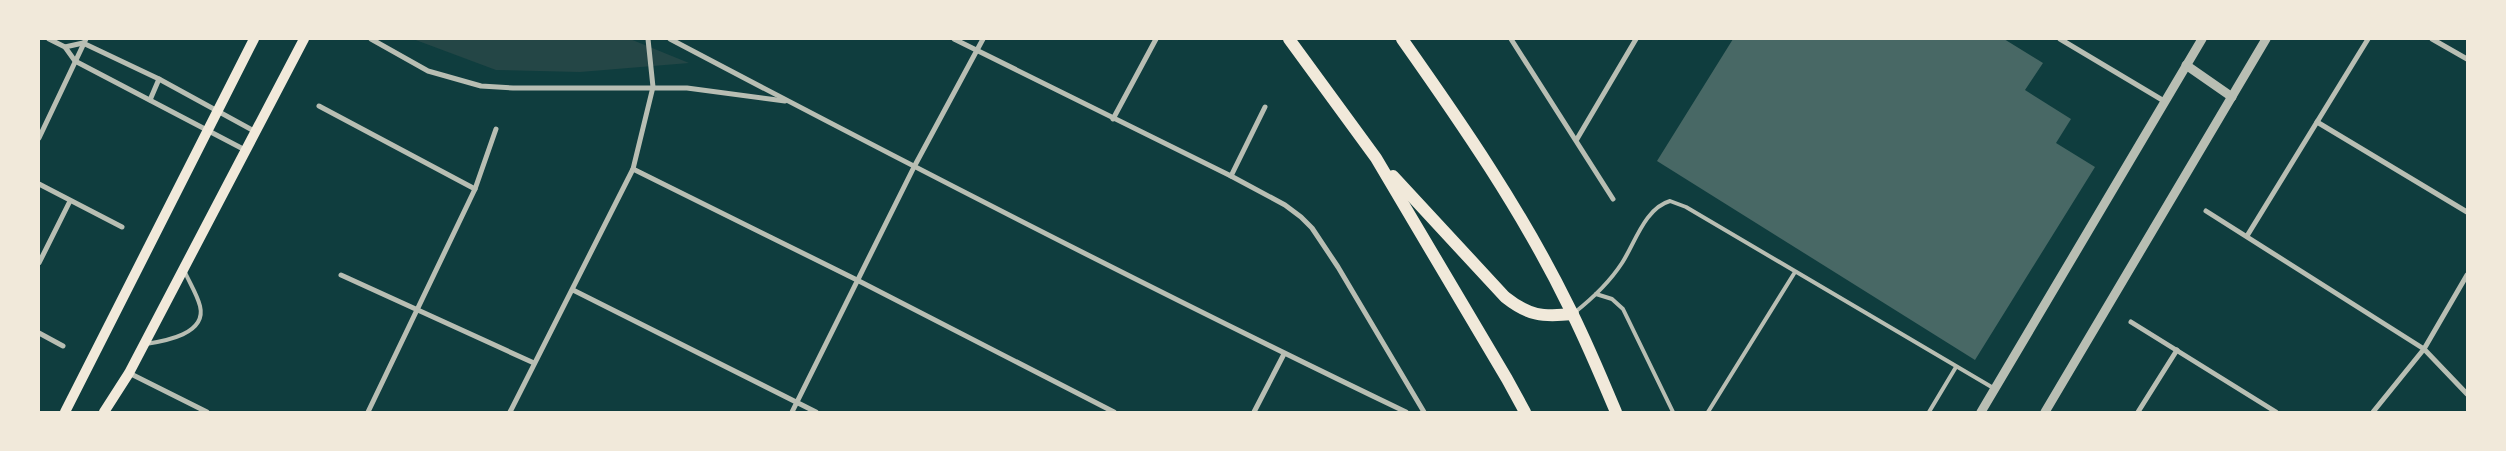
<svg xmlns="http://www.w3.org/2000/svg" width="2506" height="451" font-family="'Space Grotesk',sans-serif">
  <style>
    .green { fill: #244646 }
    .building { fill: #486865 }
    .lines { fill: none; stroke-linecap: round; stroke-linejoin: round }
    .service { stroke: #b8beb3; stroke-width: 4 }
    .minor { stroke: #b8beb3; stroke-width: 5 }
    .tertiary { stroke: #b8beb3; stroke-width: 9 }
    .secondary { stroke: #f1e9da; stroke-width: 10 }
    .primary { stroke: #f1e9da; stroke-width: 12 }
  </style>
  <rect width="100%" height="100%" fill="#0f3d3e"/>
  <polygon class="green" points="413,39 630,39 689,63 580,72 496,70"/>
  <polygon class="building" points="1733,39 2004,39 2043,63 2025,90 2071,119 2056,143 2095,167 1975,360 1657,161"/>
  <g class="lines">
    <g class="service">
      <polyline points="1596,294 1612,299 1623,309 1673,412"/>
      <path d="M1574 313C1593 298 1609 283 1622 263 1635 243 1645 208 1670 201L1686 207 1995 389"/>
      <path d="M146 344C165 341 207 334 200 306 197 294 189 282 184 270"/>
      <polyline points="1708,412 1795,272"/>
      <polyline points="1929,412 1956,367"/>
    </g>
    <g class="minor">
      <polyline points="49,39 65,47 75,61 247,151"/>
      <polyline points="371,39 428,71 481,86 513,88 687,88 785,101"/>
      <path d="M670 39C913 167 1158 293 1406 412"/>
      <polyline points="954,39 1231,176 1285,205 1301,217 1312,228 1338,267 1424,412"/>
      <polyline points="1511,39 1613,199"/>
      <polyline points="2060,39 2164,101"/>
      <polyline points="2432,39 2467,59"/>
      <polyline points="65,47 83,43 159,79 256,132"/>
      <polyline points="150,100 159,79"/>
      <polyline points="319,106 475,189"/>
      <polyline points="1113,119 1156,39"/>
      <polyline points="2317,122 2467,212"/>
      <polyline points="39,138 86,39"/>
      <polyline points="1577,139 1636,39"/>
      <polyline points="633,169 857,280 1114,412"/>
      <polyline points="1231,176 1265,107"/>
      <polyline points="39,184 122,227"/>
      <polyline points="2206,211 2424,349 2467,394"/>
      <polyline points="2247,236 2368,39"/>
      <polyline points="39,263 70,201"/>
      <polyline points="341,275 534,363"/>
      <polyline points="573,290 816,412"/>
      <polyline points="2131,322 2276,412"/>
      <polyline points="39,333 63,346"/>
      <polyline points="129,373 207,412"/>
      <polyline points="368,412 475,189 496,129"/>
      <polyline points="510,412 633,169 653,87 648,39"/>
      <polyline points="792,412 914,167 983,39"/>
      <polyline points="1254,412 1284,354"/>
      <polyline points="2138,412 2177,350"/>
      <polyline points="2373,412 2424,349 2467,275"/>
    </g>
    <g class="tertiary">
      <polyline points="2186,65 2232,97"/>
      <polyline points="1981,412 2202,39"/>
      <polyline points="2045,412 2266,39"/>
    </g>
    <g class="secondary">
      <polyline points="65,412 254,39"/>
      <polyline points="104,412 129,373 304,39"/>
    </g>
    <g class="primary">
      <polyline points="1289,39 1376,158 1507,379 1525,412"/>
      <path d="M1402 39C1462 124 1522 211 1568 305 1586 340 1601 377 1616 412"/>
      <path d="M1393 176 1505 297C1529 316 1542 317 1573 314"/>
    </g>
  </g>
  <rect width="2506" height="451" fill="none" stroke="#f1e9da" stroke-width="80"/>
</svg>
